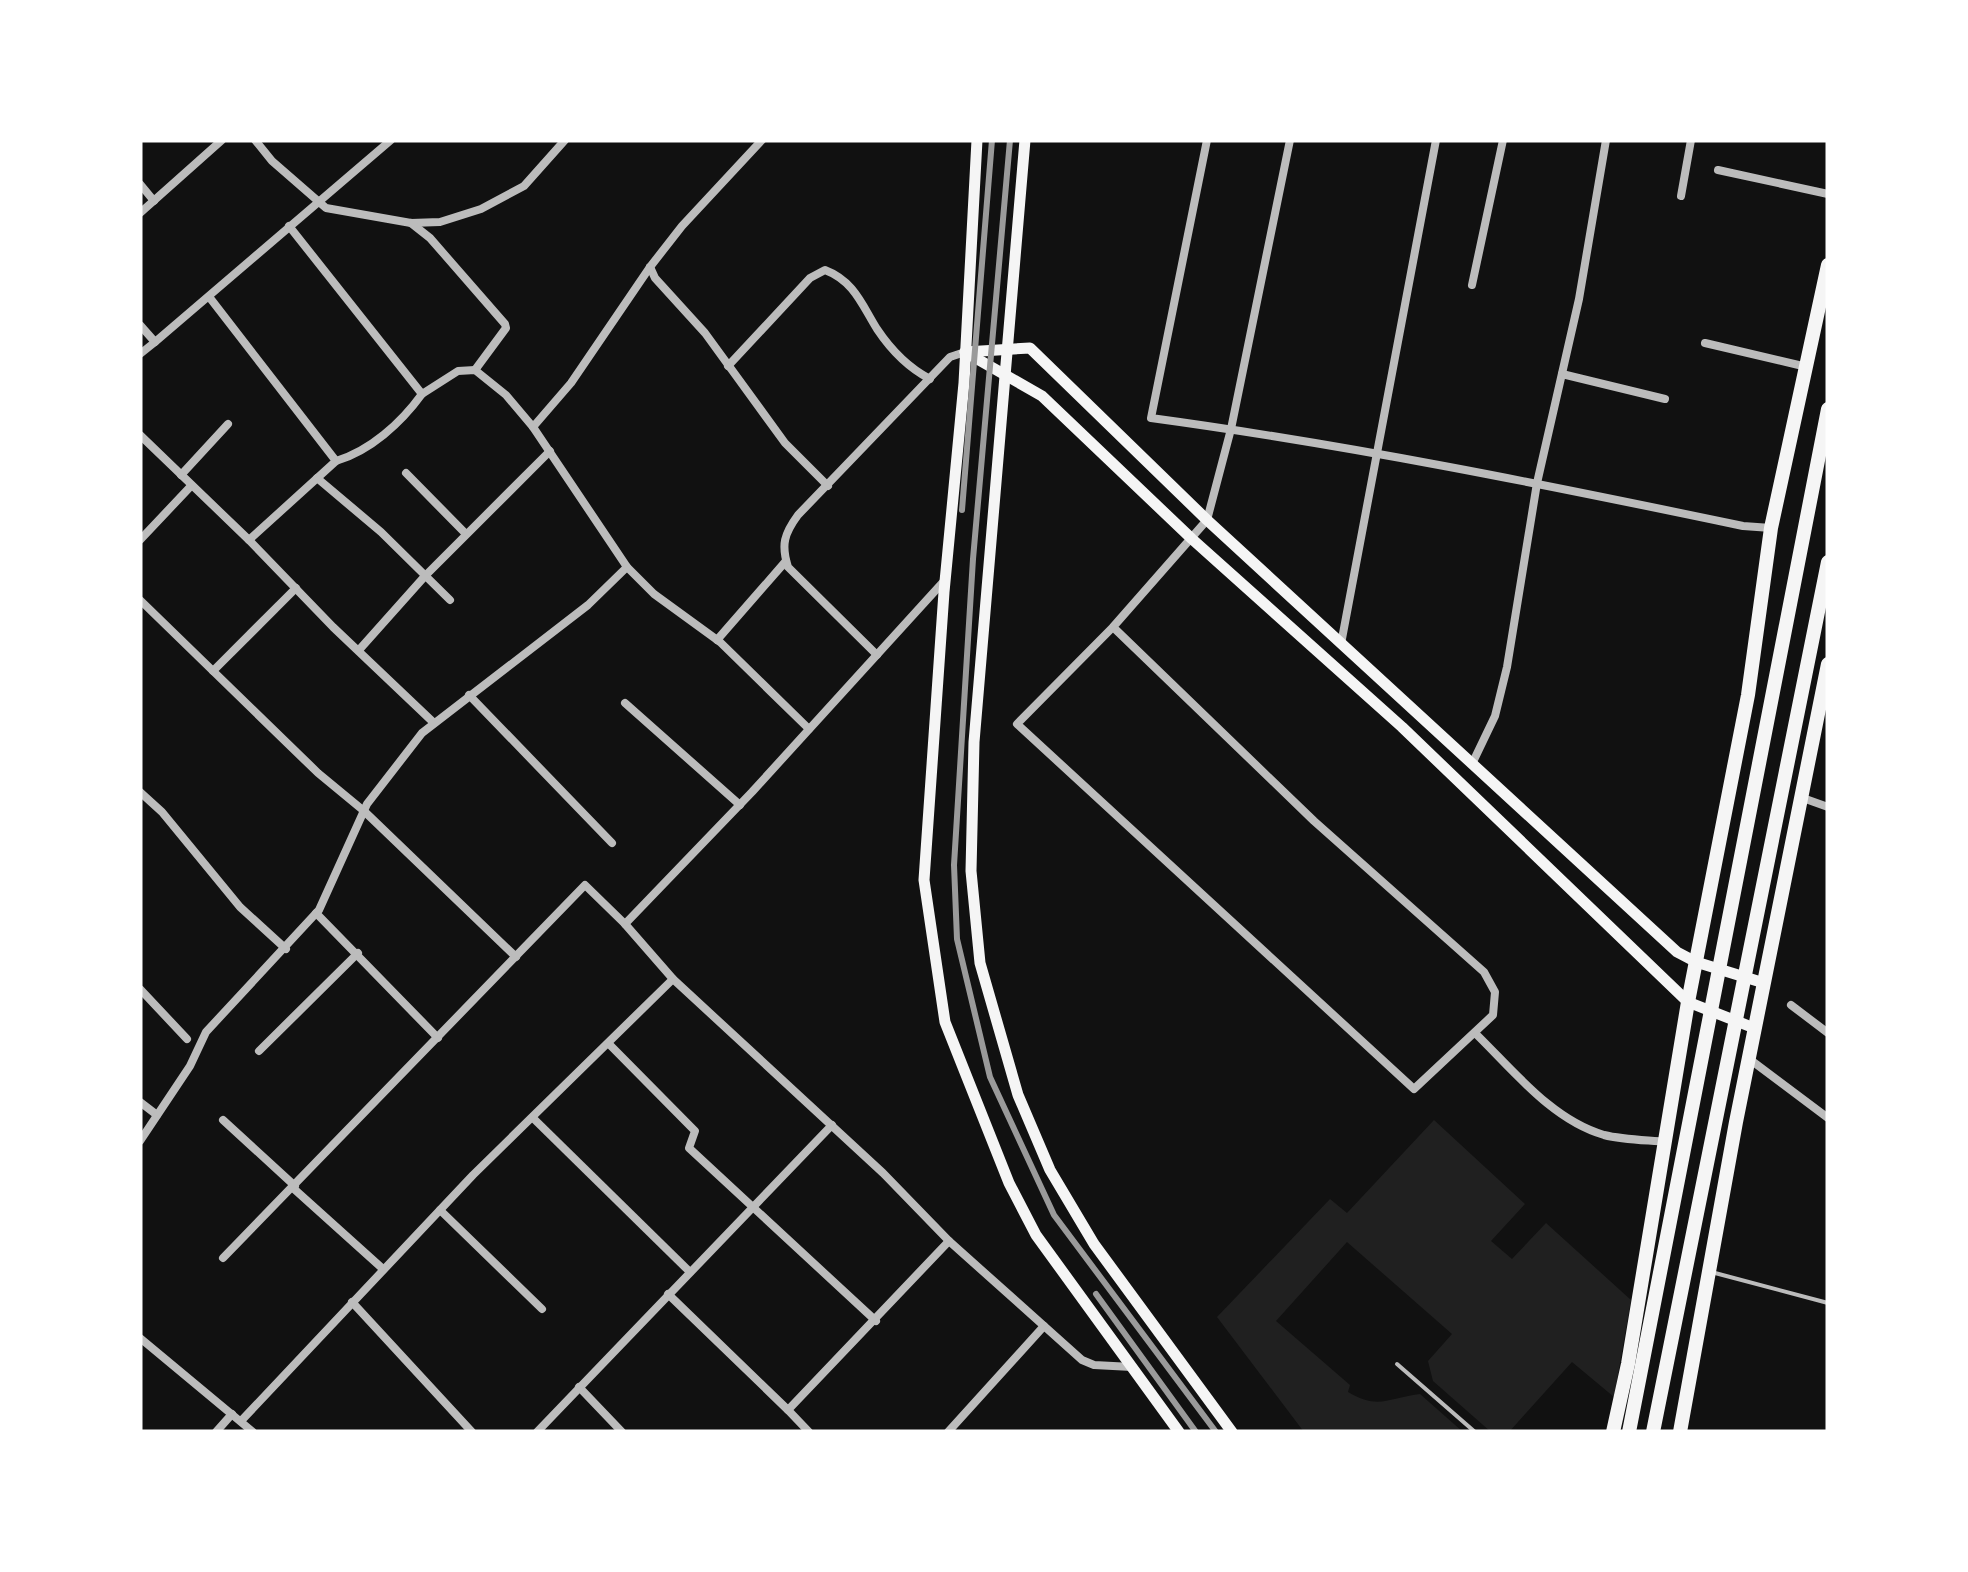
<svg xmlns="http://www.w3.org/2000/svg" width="1968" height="1572" font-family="Bitter,serif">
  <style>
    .green { fill: #202020 }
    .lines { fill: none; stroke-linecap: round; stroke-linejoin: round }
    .service { stroke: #bcbcbc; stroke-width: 4 }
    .minor { stroke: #bcbcbc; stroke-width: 8 }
    .secondary { stroke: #f5f5f5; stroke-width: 11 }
    .trunk { stroke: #f5f5f5; stroke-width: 14 }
    .rail { stroke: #9a9a9a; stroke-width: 6 }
  </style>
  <rect width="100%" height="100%" fill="#111"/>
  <path class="green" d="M1434 1120 1525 1204 1491 1241 1512 1259 1546 1223 1631 1300 1614 1397 1572 1362 1509 1432H1491L1433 1381 1428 1361 1452 1334 1347 1242 1276 1321 1350 1385 1348 1392C1378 1410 1388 1398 1420 1394L1463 1432H1304L1217 1317 1330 1199 1347 1213Z"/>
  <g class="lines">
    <g class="service">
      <polyline points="1715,1273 1828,1303"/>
      <polyline points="1397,1364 1475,1432"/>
    </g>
    <g class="minor">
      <polyline points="255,140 272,161 326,208 411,223 440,222 481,209 524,186 565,140"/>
      <polyline points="762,140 682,226 650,267 571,383 533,427 627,567 654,594 720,642 809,729"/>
      <path d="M1207 140 1151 418C1350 445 1547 485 1743 526L1771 528"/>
      <polyline points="1718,170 1828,194"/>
      <polyline points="140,184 154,201"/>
      <polyline points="1681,196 1691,140"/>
      <polyline points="140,213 222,140"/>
      <polyline points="411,223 430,238 505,324 506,328 475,370"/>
      <polyline points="289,226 422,394 458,371 475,370 506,395 533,427"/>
      <polyline points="650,267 655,278 705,333 785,443 828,486"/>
      <polyline points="1472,285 1503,140"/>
      <polyline points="210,298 336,461 249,540 333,627 434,723"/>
      <polyline points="140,325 155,342 391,140"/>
      <polyline points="1705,343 1807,367"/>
      <polyline points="140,354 155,342"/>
      <path d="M728 366 810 278 825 270C854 281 862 305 877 329 891 350 907 367 930 379"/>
      <polyline points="1562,374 1665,399"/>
      <polyline points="140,435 249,540"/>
      <path d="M336 461C370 451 401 423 422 394"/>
      <polyline points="406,473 466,534"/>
      <polyline points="181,475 228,424"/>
      <polyline points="317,478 381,532 450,600"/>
      <polyline points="140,540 191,486"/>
      <polyline points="140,600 318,773 364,811 516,957"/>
      <polyline points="1113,627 1017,724 1414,1089 1493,1015 1495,992 1484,972 1314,821 1113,627 1207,520 1231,429 1290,140"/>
      <polyline points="717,640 786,561"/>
      <polyline points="1341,644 1436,140"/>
      <polyline points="359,650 425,576 550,451"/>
      <path d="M877 655 788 567C781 545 784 534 798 515L950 357 965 352"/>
      <polyline points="213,671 296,588"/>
      <polyline points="469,695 612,843"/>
      <polyline points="625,703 740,805"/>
      <polyline points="1472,764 1495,716 1507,667 1537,483 1579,299 1606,140"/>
      <polyline points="140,792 162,812 240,907 286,949"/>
      <polyline points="1800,797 1828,807"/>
      <polyline points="316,913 438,1038"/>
      <polyline points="625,924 752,792 945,580"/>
      <polyline points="140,989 187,1039"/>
      <polyline points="1791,1005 1828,1033"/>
      <path d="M1476 1034C1513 1070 1552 1120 1604 1135 1624 1140 1647 1140 1667 1142"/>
      <polyline points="610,1045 695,1131 689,1148 876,1321"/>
      <polyline points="259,1051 358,953"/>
      <polyline points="1748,1058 1828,1118"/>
      <polyline points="140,1102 157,1115"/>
      <polyline points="533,1118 690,1272"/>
      <polyline points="223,1120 295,1186"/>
      <polyline points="140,1141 190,1066 206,1032 319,910 367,804 422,733 588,605 627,567"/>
      <polyline points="293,1188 383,1269"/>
      <polyline points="440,1210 542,1309"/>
      <polyline points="223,1258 585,885 625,924 673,979 883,1173 949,1241 1082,1360 1094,1365 1132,1367"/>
      <polyline points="668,1294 788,1410"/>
      <polyline points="352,1302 472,1432"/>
      <polyline points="140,1338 253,1432"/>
      <polyline points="579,1387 622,1432"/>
      <polyline points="241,1421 473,1175 673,979"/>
      <polyline points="216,1432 232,1414"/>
      <polyline points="537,1432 832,1125"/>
      <polyline points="809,1432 788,1410 949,1241"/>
      <polyline points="948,1432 1044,1326"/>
    </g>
    <g class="secondary">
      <polyline points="977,140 964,383 944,592 924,880 945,1022 1009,1183 1036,1235 1179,1432"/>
      <polyline points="1025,140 974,742 971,871 980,963 1018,1095 1050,1170 1094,1244 1232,1432"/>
      <polyline points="965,352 1042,396 1192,539 1402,727 1688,1002 1754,1028"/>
      <polyline points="965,352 1030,348 1207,520 1677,952 1696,962 1764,983"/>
    </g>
    <g class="trunk">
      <polyline points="1613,1432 1628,1364 1688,1002 1748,695 1771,528 1828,265"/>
      <polyline points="1629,1432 1828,409"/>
      <polyline points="1653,1432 1828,562"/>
      <polyline points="1680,1432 1736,1122 1828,664"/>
    </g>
    <g class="rail">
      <polyline points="1010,140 973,559 954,865 957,939 990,1077 1054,1215 1216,1432"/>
      <polyline points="962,510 992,140"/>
      <polyline points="1096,1294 1196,1432"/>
    </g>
  </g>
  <rect width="1968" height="1572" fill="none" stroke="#ffffff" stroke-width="285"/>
</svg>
